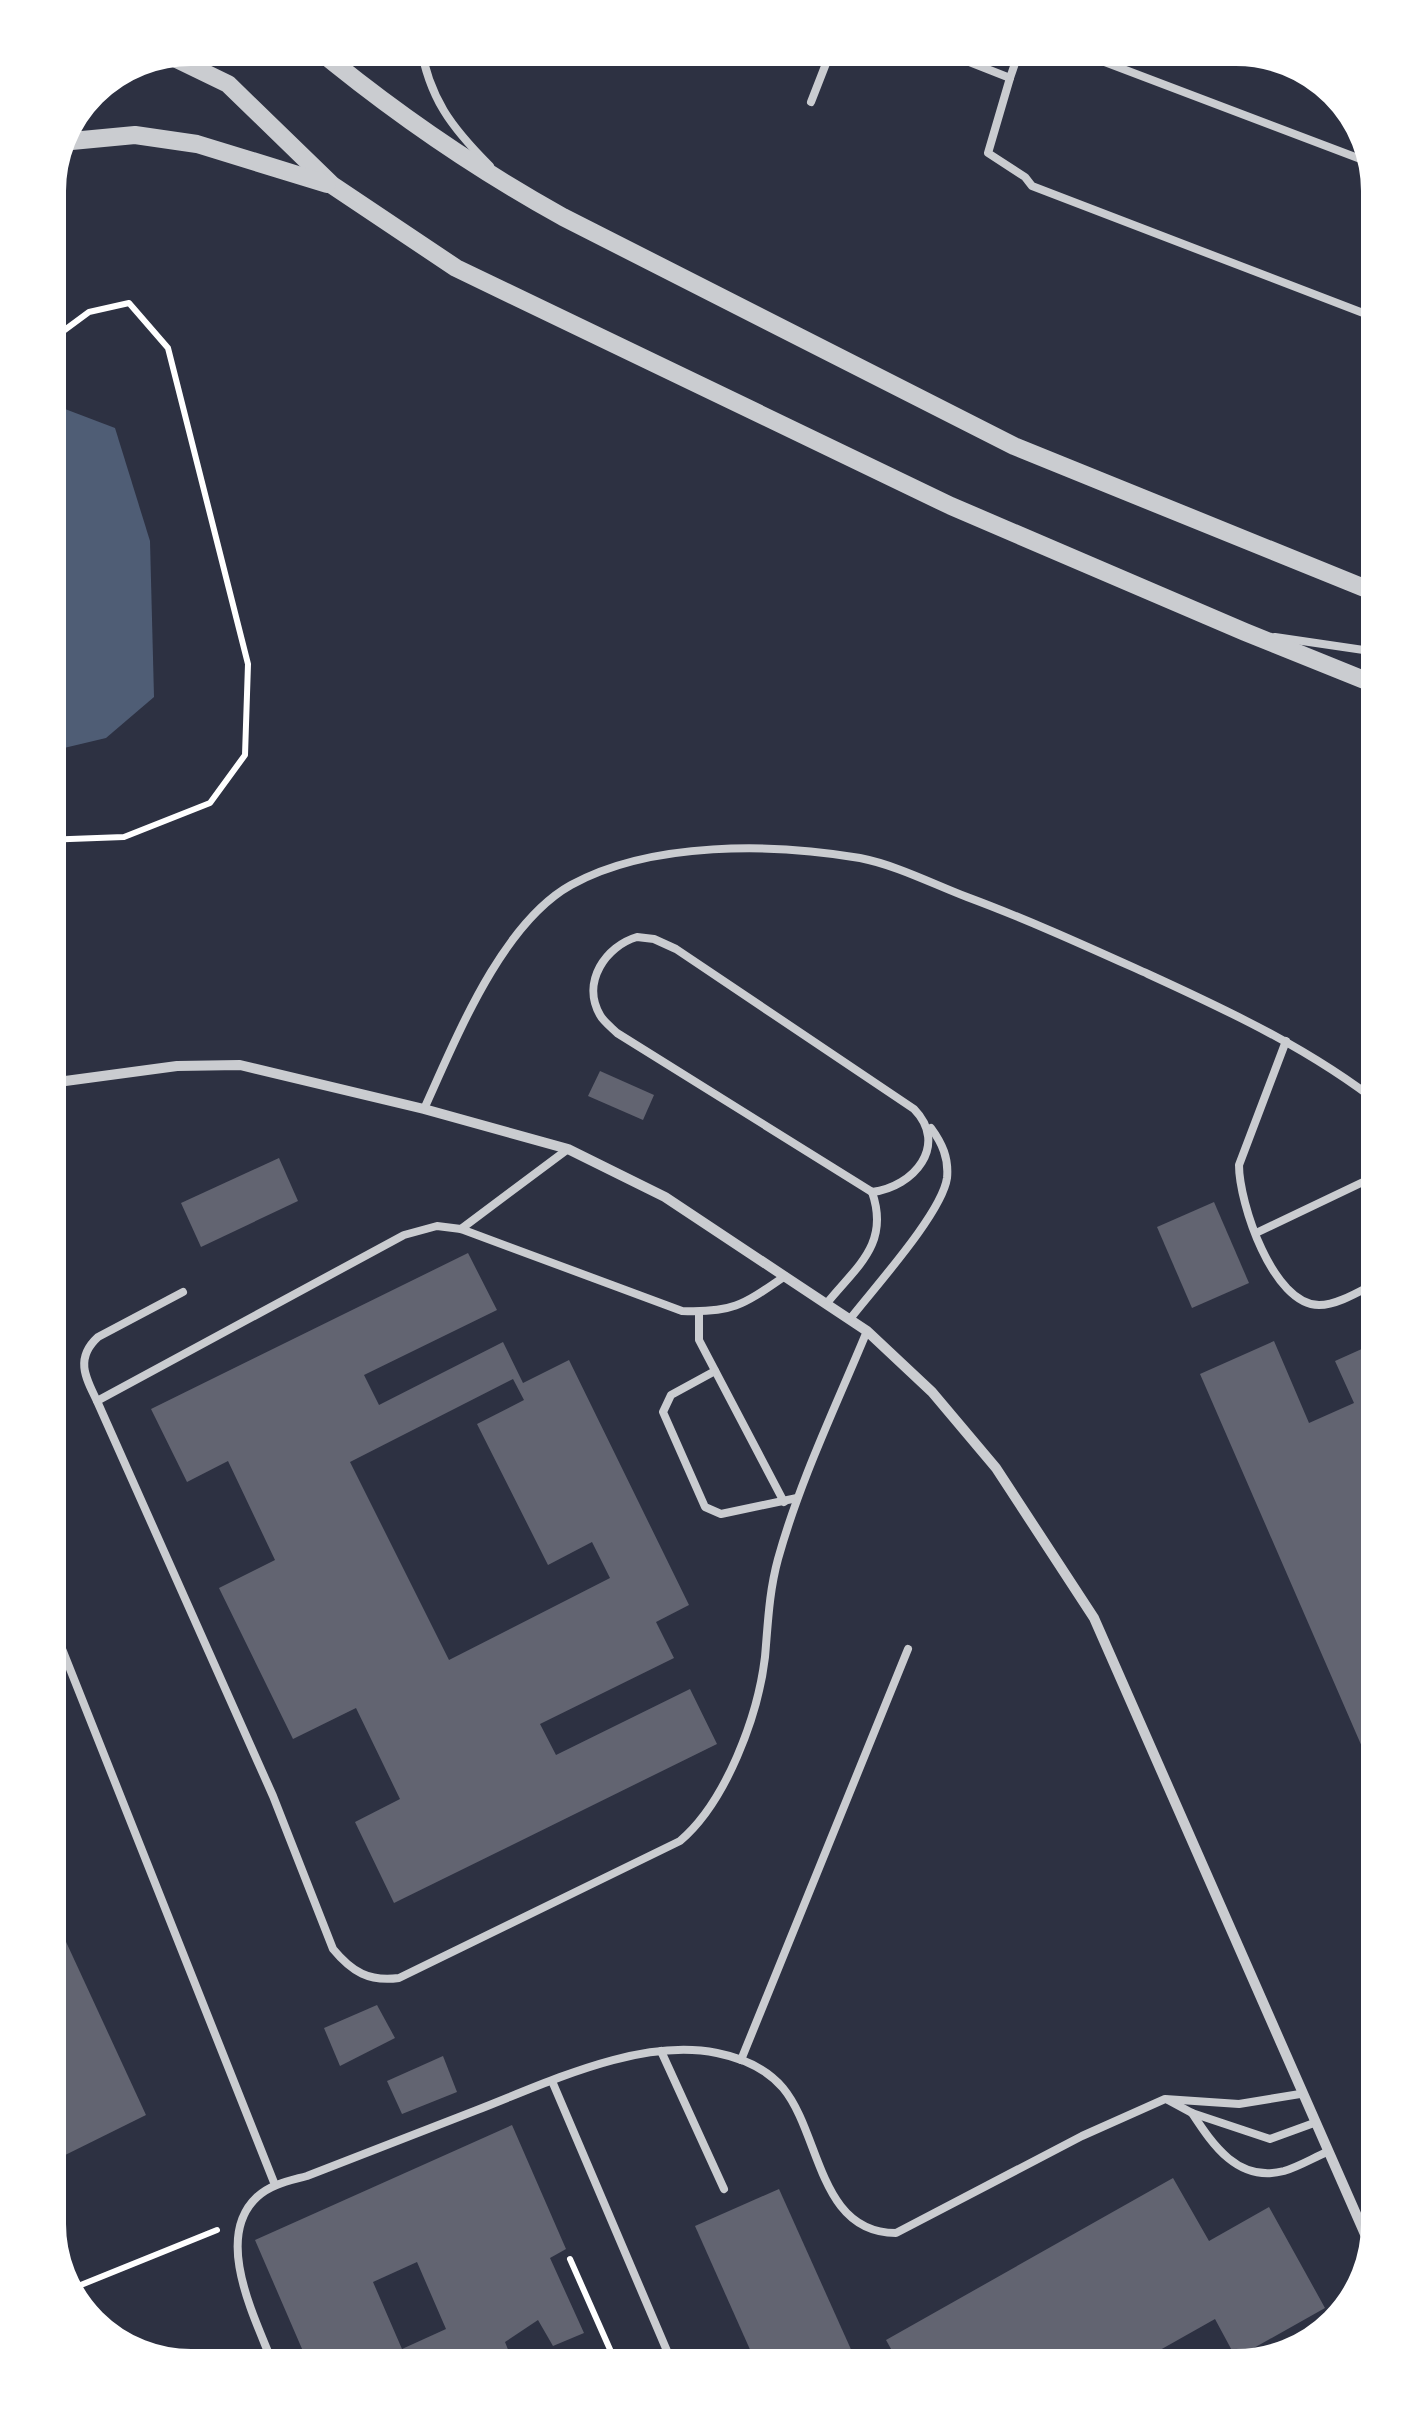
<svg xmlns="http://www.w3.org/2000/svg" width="1427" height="2415" font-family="Figtree,sans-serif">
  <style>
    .water { fill: #4f5d75 }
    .building { fill: #626471; fill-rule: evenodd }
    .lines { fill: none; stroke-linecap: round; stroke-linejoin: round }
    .path { stroke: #fff; stroke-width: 6 }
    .service { stroke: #caccd0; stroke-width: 8 }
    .minor { stroke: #caccd0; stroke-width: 10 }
    .tertiary { stroke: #caccd0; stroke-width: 18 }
    .rim { fill: none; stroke: #fff; stroke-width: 12 }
  </style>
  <rect width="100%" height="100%" fill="#2d3142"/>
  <polygon class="water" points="65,409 115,428 150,541 154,697 106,738 43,753 43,412"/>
  <g class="building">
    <polygon points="600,1071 654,1095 643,1120 588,1096"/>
    <polygon points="279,1158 298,1201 201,1247 181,1203"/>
    <polygon points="1214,1202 1249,1283 1192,1308 1157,1227"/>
    <path d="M468 1253 497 1310 364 1375 379 1405 503 1342 523 1383 569 1360 689 1605 656 1622 674 1658 540 1724 556 1755 690 1689 717 1744 394 1903 355 1822 400 1799 356 1708 293 1739 219 1588 275 1560 228 1461 187 1482 151 1409ZM513 1379 524 1400 477 1424 548 1565 592 1542 610 1578 449 1660 350 1462Z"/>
    <polygon points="1384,1339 1384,1783 1379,1786 1200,1374 1274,1341 1309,1423 1354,1403 1335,1361"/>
    <polygon points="43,1892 146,2115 43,2166"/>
    <polygon points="377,2005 395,2038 340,2066 324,2028"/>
    <polygon points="443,2056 457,2092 402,2114 387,2081"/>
    <path d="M512 2125 566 2249 550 2258 584 2333 553 2346 538 2320 505 2342 517 2372H312L255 2240ZM417 2262 446 2329 402 2349 373 2282Z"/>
    <polygon points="1173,2178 1209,2241 1269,2207 1325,2308 1236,2358 1215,2319 1121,2372 904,2372 886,2340"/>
    <polygon points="779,2189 858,2365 842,2372 760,2372 695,2226"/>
  </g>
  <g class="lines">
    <g class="path">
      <polyline points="43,840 124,837 210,803 245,755 248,664 168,348 129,303 89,312 43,346"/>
      <polyline points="570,2259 620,2372"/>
      <polyline points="61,2293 217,2230"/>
    </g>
    <g class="service">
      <path d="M420 43C429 98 451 127 490 166"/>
      <polyline points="921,43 1010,78 1022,43"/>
      <polyline points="1067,43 1065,47 1379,166"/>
      <polyline points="1010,78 988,153 1025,177 1032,186 1384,321"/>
      <polyline points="811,102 834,43"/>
      <polyline points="1275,637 1384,653"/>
      <path d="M637 937 654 939 676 949 914 1109C949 1145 914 1187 872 1192L617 1033C612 1028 603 1021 600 1015 581 982 606 946 637 937Z"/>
      <path d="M1286 1041 1239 1165C1239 1203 1273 1305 1319 1305 1340 1305 1366 1287 1384 1279"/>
      <path d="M424 1109C456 1039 501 924 571 885 651 841 773 843 860 858 896 865 933 884 967 897 1029 920 1088 947 1148 974 1231 1012 1312 1050 1384 1107"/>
      <polyline points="461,1229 568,1149"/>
      <polyline points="1256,1233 1384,1172"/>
      <path d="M785 1276C743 1305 733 1313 682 1311L461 1229 437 1226 404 1235 97 1401 273 1796 333 1949C352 1972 369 1982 399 1978L680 1841C726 1802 758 1716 765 1657 768 1623 769 1592 778 1559 800 1480 836 1406 867 1331"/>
      <path d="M827 1303C857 1266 890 1244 872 1192"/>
      <polyline points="699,1312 699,1340 784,1502"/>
      <path d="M850 1319C874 1288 942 1213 947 1178 949 1158 942 1143 931 1128"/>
      <polyline points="715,1371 671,1395 663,1412 705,1507 721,1514 797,1498"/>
      <path d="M97 1401C85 1377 75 1358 98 1337L183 1292"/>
      <polyline points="43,1601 275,2185"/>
      <polyline points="661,2051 724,2189"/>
      <polyline points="741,2060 908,1649"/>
      <polyline points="552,2081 676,2372"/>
      <polyline points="1168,2100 1192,2113 1270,2139 1314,2123"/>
      <path d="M1192 2113C1213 2145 1238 2183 1284 2171 1298 2167 1313 2158 1327 2152"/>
      <path d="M276 2372C259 2325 211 2240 257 2197 271 2184 289 2181 307 2176 363 2154 420 2132 477 2110 547 2083 640 2037 717 2053 742 2058 766 2068 783 2088 821 2134 818 2233 896 2233L1082 2136 1165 2099 1239 2104 1300 2094"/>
    </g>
    <polyline class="minor" points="43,1084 177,1066 240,1065 424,1109 568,1149 665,1197 867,1331 932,1392 996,1468 1094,1618 1375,2257"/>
    <g class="tertiary">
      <path d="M310 43C389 109 473 167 563 217L1014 446 1384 596"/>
      <polyline points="164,53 228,84 332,185 456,268 951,506 1245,632 1384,688"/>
      <polyline points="61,142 135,135 197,144 327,184"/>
    </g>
  </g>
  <path d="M0 0H1427V2415H0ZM191 60H1236A131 131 0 0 1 1367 191V2224A131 131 0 0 1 1236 2355H191A131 131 0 0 1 60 2224V191A131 131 0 0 1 191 60Z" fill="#fff" fill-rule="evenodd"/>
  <path class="rim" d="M191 60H1236A131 131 0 0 1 1367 191V2224A131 131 0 0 1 1236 2355H191A131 131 0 0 1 60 2224V191A131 131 0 0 1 191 60Z"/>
</svg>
